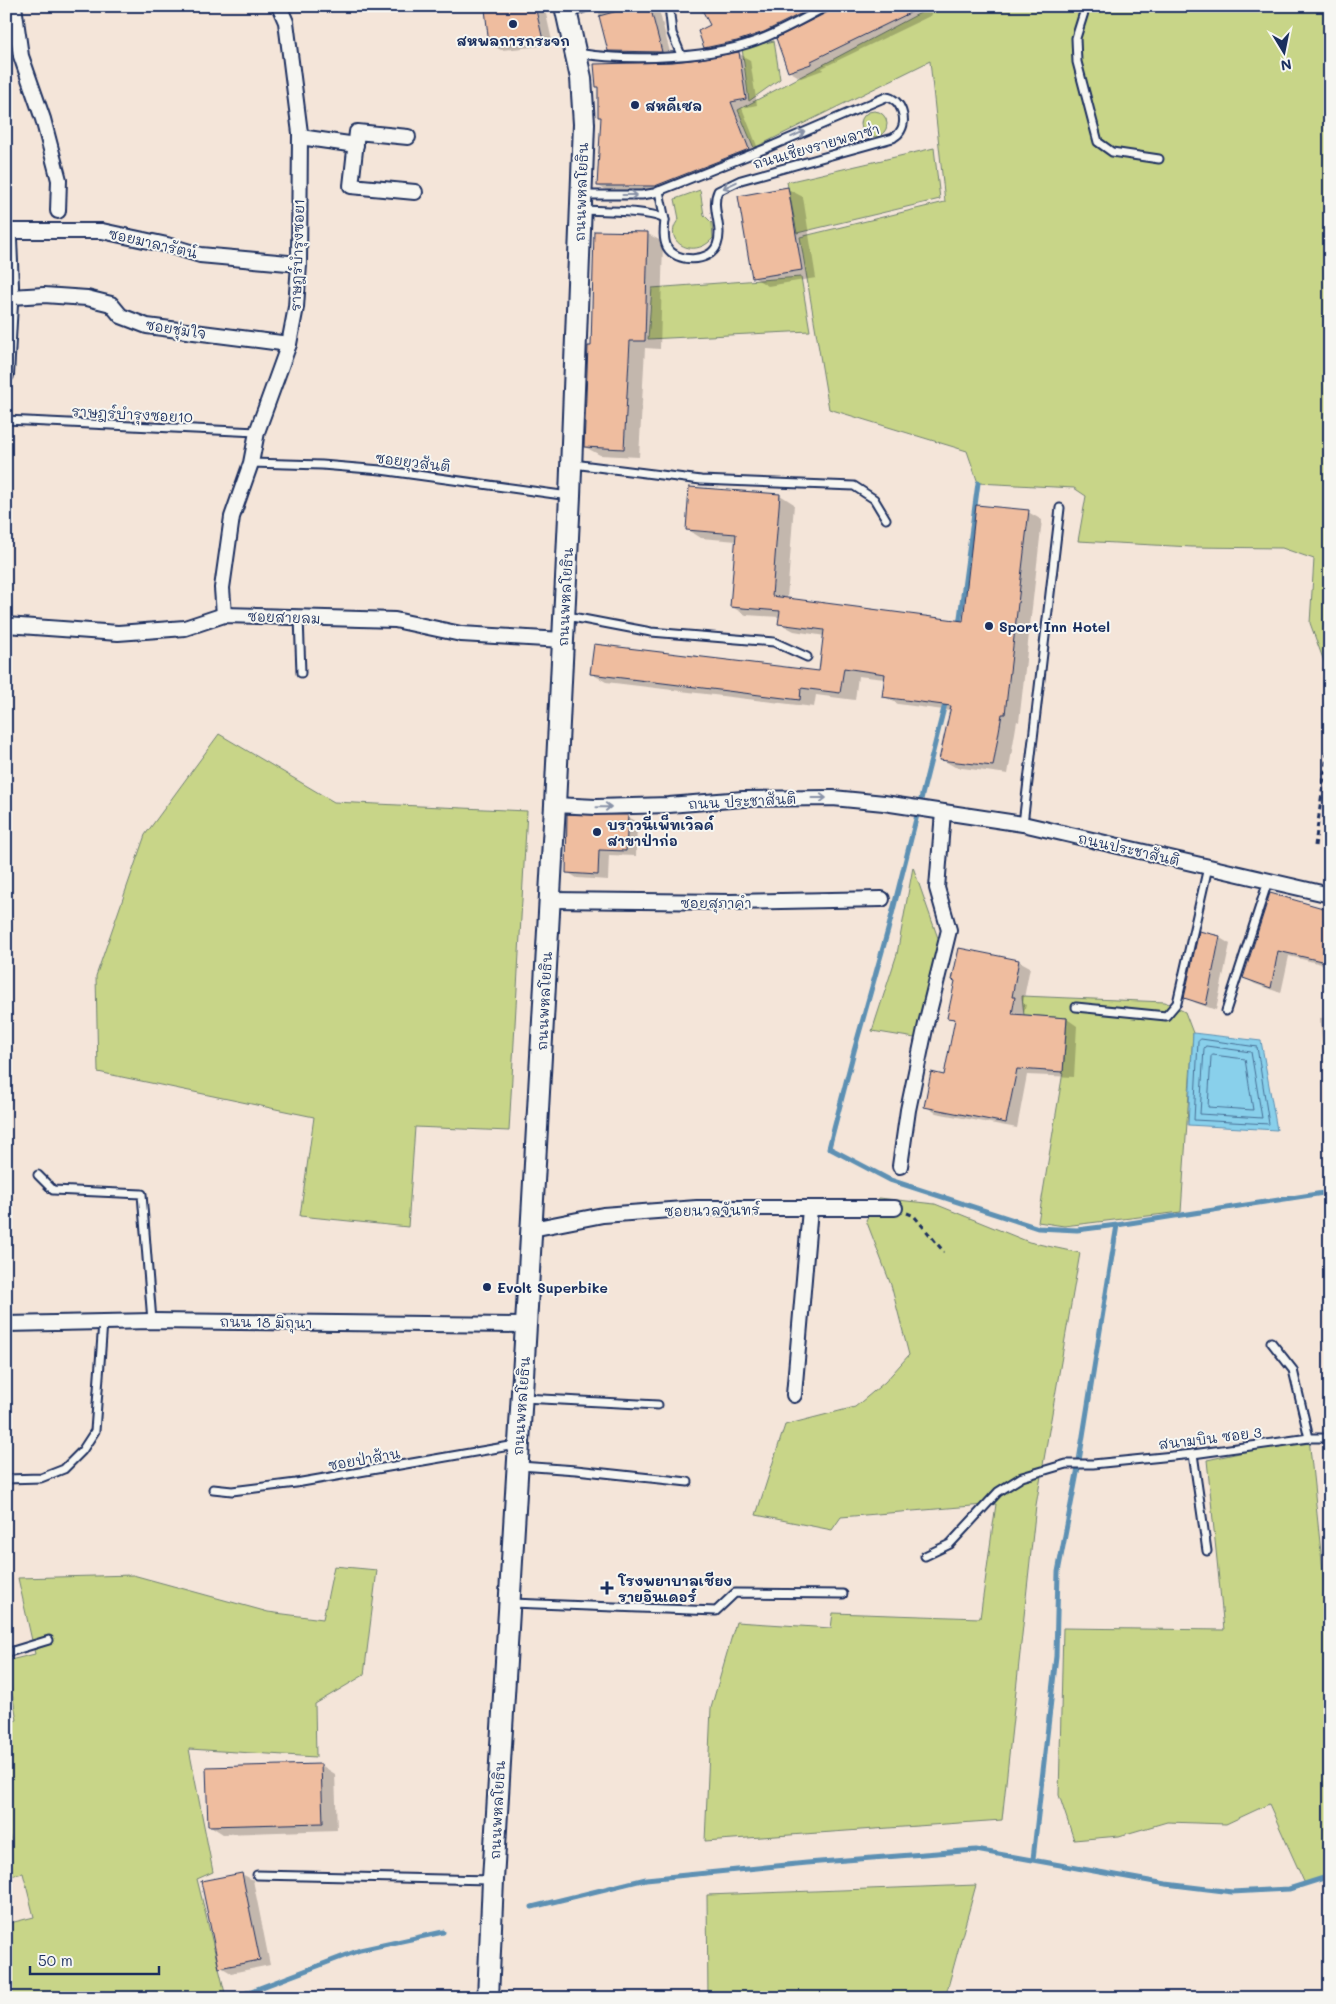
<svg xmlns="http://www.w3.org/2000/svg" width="1336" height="2004" font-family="Mali,'Playpen Sans Thai',sans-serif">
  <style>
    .green { fill: #c8d588; stroke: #728273 }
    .water { fill: #89d0eb; stroke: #5d90b3 }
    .shadow { fill: #0003 }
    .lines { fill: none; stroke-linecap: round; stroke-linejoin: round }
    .shore { stroke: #476f96; stroke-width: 1 }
    .stream { stroke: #5d90b3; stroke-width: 5 }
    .building { fill: #efbd9f; stroke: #1b2f5e }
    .lane-casing { stroke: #1b2f5e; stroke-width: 11 }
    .street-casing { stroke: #1b2f5e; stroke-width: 18 }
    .secondary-casing { stroke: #1b2f5e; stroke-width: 24 }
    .path { stroke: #1b2f5e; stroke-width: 3; stroke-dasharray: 5 4; stroke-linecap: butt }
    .lane { stroke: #f6f6f2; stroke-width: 7 }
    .street { stroke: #f6f6f2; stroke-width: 14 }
    .secondary { stroke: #f6f6f2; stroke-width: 20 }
    .oneway { stroke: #8892a8 }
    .poi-dot { fill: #1b2f5e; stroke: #f6f6f2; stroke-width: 2 }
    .labels { text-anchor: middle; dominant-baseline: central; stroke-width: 4; stroke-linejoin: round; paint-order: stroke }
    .poi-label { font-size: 14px; font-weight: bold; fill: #1b2f5e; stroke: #f6f6f2; text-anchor: start }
    .street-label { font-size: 14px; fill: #1b2f5e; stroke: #f6f6f2 }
  </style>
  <rect width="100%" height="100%" fill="#f4e5d9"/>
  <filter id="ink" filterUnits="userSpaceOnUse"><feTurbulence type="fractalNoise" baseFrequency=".02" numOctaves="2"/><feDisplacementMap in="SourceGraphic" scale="10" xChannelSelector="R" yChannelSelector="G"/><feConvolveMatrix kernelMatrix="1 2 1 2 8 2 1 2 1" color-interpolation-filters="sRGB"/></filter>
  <g filter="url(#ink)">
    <g class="green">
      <polygon points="924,6 1330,6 1330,678 1310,623 1314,559 1282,548 1192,547 1078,541 1086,496 1074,488 978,483 967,451 829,409 800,237 945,202 930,61 754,148 738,110 924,11"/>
      <polygon points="774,41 780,79 749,101 742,48"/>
      <circle cx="874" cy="124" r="13"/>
      <polygon points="934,148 940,199 797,233 787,182"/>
      <path d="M700 190 704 215 712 223 713 238C694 261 660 241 679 219L675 199Z"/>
      <polygon points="801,277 810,331 648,339 652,288"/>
      <polygon points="219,734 334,802 527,811 509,1131 415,1127 408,1227 300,1216 314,1117 98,1072 96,976 145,835"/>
      <polygon points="913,867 939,941 915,1038 872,1031 897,954"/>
      <polygon points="1022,996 1165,1002 1185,1012 1193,1033 1181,1212 1064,1226 1038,1222 1063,1072 1067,1018 1024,1015"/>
      <polygon points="879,1198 935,1204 1029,1242 1080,1253 1036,1505 1002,1820 705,1841 711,1708 736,1622 831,1628 833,1613 980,1618 996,1504 841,1517 832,1530 756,1515 785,1425 855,1407 885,1382 909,1355 891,1285 866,1220"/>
      <polygon points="1309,1438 1330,1638 1330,1876 1305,1884 1269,1804 1226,1824 1167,1822 1119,1836 1074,1840 1059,1795 1063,1628 1224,1630 1207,1460"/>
      <polygon points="334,1566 377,1570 364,1675 315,1704 316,1757 189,1749 213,1872 197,1879 225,1993 213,1998 6,1998 6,1924 34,1917 23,1873 6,1877 6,1842 11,1840 6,1822 6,1723 17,1720 6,1661 35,1654 18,1578 133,1575 268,1612 323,1619"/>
      <polygon points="976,1885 945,1998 708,1998 707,1895"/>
    </g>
    <polygon class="water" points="1193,1033 1261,1041 1277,1130 1188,1125"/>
    <g class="shadow">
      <polygon points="597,6 653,6 659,10 671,56 618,56 609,50"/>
      <polygon points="701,6 928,6 932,15 822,68 823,70 801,78 789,71 777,38 759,45 717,54 705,47 712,25"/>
      <polygon points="535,8 546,14 553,45 501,50 490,44"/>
      <polygon points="738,53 750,60 757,105 742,108 761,156 668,192 610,192 598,186 602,118 599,116 600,88 673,63"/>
      <polygon points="788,189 803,197 816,278 768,286 753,277"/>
      <polygon points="595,232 648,234 663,242 660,349 645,348 639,457 600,455 585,447 592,347"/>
      <polygon points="690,488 780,495 794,504 787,599 964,622 1028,512 1042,520 1019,722 1017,721 1008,774 955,767 941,759 951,711 898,704 883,696 885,679 858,676 855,700 816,695 814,707 606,682 592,674 820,672 825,636 794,631 779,623 780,617 746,615 732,607 737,541 701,538 687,529"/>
      <polygon points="627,816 637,822 636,856 609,855 608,880 577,878 567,872"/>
      <polygon points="1270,895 1330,911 1330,966 1289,956 1281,993 1255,984 1245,978"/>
      <polygon points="1220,938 1230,944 1216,1010 1196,1003 1185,997"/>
      <polygon points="960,949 1019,961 1030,967 1023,1003 1026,1005 1023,1016 1067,1019 1077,1026 1074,1077 1027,1075 1017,1128 936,1113 925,1106 945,1076 956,1021 949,1017 956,981"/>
      <polygon points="1330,1017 1330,1064 1329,1058 1323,1055 1320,1018"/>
      <polygon points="321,1765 335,1774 337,1830 223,1834 209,1825"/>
      <polygon points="242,1874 253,1880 270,1965 231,1973 221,1967"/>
    </g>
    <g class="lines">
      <g class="shore">
        <polygon points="1201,1039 1257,1047 1269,1124 1194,1120 1198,1042"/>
        <polygon points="1206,1046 1251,1052 1262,1118 1200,1114 1204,1049"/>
        <polygon points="1213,1055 1245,1059 1253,1110 1208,1107 1211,1057"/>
      </g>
      <g class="stream">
        <polyline points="959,625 978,483"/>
        <polyline points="946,700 888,930 854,1051 829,1148 890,1180 1038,1228 1077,1230 1117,1225"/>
        <polyline points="1033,1859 1056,1656 1058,1572 1077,1473 1117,1225 1330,1192"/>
        <polyline points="532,1907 646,1879 807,1863 976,1850 1166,1884 1232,1892 1289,1889 1330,1876"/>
        <polyline points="233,1998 360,1950 443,1932"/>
      </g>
    </g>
    <g class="building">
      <polygon points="535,6 543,40 489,45 485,9"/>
      <polygon points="636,6 650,6 662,52 608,51 599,16"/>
      <polygon points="700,6 816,6 764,32 737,41 704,48 698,31 710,25"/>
      <polygon points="832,6 924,6 811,61 811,64 788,72 776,38 830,11"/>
      <polygon points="739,52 746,99 731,102 749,149 655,186 597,186 601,117 598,117 598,87 596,87 594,64 673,62 699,59"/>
      <polygon points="788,187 802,270 752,278 738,196"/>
      <polygon points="594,231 648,232 645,341 630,341 624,449 584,447 588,346 591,346"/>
      <polygon points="689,487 780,494 772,596 963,621 976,505 1029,510 1005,714 1002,714 993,766 939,760 951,706 882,697 885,674 844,668 840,693 801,688 800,700 590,674 594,644 819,671 824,630 778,624 780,611 730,607 736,534 686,530"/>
      <polygon points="567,814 628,815 626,851 599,850 598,875 566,873"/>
      <polygon points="1270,893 1330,910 1330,963 1278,951 1271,988 1243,978"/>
      <polygon points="1199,931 1220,936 1206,1005 1184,998"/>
      <polygon points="959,948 1019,960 1012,997 1015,997 1012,1014 1067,1018 1063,1072 1017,1069 1006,1123 924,1107 931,1072 944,1075 955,1019 947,1018 955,981 952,980"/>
      <polygon points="321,1764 323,1823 208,1826 206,1767"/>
      <polygon points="242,1873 260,1960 219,1968 201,1881"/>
    </g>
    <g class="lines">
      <g class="lane-casing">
        <g id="lane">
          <polyline points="669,6 672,33 681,55"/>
          <polyline points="1086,6 1076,38 1077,62 1098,142 1112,152 1159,159"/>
          <polyline points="569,13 590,6"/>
          <path d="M577 53C630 62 716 59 766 37 787 28 807 17 827 6"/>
          <polyline points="659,191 665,220"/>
          <path d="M583 210C599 211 655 210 665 220 664 229 663 239 667 247 676 263 710 263 717 245 724 227 710 208 718 191L741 180 893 138C895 136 898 135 899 133 909 121 901 98 886 97L767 148 654 193 642 195H584"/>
          <polyline points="6,420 257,432"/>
          <polyline points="251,463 322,465 381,470 569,496"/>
          <polyline points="573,464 701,480 854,486 874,499 886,519"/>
          <polyline points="567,616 651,632 774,642 807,657"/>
          <polyline points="299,617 301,673"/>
          <polyline points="1023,824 1060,508"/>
          <polyline points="1076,1007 1166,1016 1177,1003 1208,867"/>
          <polyline points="1226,1011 1268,881"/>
          <polyline points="38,1175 53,1190 142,1194 152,1321"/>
          <polyline points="1271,1342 1293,1370 1309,1438"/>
          <polyline points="523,1398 658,1405"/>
          <polyline points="1193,1454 1207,1551"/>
          <polyline points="520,1466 576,1470 688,1482"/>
          <polyline points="6,1479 41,1478 64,1469 82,1451 95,1431 103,1322"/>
          <polyline points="213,1489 232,1491 296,1483 516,1445"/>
          <polyline points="925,1556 950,1544 998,1492 1022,1477 1066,1464 1093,1464 1193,1454 1309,1438 1330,1438"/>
          <polyline points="512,1603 716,1611 735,1593 843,1594"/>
          <polyline points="6,1653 49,1640"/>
          <polyline points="257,1875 491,1880"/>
        </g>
      </g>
      <g class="street-casing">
        <g id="street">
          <polyline points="14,6 21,56 43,119 59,180 58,211"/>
          <polyline points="300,137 356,145"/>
          <polyline points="408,137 357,132 351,186 415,192"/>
          <polyline points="6,231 102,231 167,245 200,255 299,264"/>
          <polyline points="6,235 9,239 11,286 6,375"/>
          <polyline points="11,297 44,295 87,298 111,304 121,316 147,326 289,344"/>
          <polyline points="224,615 222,588 232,517 251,463 257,432 289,344 296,307 299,264 300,133 286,22 279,6"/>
          <polyline points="6,625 118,633 185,628 224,615 395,620 461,634 563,640"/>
          <polyline points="555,805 596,807 669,805 743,799 833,798 884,803 1023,824 1330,895"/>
          <polyline points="550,900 730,902 882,899"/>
          <polyline points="900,1166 908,1110 926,1024 949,930 937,888 943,812"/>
          <polyline points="532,1229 603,1215 697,1208 895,1208"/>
          <polyline points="6,1324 152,1321 526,1325"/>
          <polyline points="794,1395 810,1209"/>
        </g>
      </g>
      <g class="secondary-casing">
        <polyline id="secondary" points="488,1998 493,1880 526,1325 555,805 570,496 584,124 581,78 565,6"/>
      </g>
      <g class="path">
        <polyline points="1315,846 1330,730"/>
        <polyline points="907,1213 914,1216 944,1252"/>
      </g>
      <use href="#lane" class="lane"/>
      <use href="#street" class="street"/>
      <use href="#secondary" class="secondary"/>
    </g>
    <defs><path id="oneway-shaft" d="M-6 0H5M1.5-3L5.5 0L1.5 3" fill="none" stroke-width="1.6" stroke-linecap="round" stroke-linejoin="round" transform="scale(1.25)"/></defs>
    <g class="oneway">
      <use href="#oneway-shaft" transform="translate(798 134) rotate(-24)"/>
      <use href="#oneway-shaft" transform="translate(730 185) rotate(155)"/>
      <use href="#oneway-shaft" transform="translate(630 195)"/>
      <use href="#oneway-shaft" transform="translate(819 798)"/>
      <use href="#oneway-shaft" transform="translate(604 807) rotate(-1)"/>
    </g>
  </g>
  <g class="poi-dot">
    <circle cx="513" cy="24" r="5"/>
    <circle cx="635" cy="105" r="5"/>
    <circle cx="989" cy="626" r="5"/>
    <circle cx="597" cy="832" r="5"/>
    <circle cx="487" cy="1287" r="5"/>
    <path d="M604.5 1580.5h5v5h5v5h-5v5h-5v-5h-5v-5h5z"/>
  </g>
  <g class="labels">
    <g class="poi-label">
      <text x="513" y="40" text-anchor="middle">สหพลการกระจก</text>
      <text x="645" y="105">สหดีเซล</text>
      <text x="999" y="626">Sport Inn Hotel</text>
      <text x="607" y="824">บราวนี่เพ็ทเวิลด์<tspan x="607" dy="16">สาขาป่าก่อ</tspan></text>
      <text x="497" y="1287">Evolt Superbike</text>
      <text x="618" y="1580">โรงพยาบาลเชียง<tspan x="618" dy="16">รายอินเดอร์</tspan></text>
    </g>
    <g class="street-label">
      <text transform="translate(816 146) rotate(-16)">ถนนเชียงรายพลาซ่า</text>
      <text transform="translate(581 192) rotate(-88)">ถนนพหลโยธิน</text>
      <text transform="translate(153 243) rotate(13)">ซอยมาลารัตน์</text>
      <text transform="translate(297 255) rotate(-88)">ราษฎร์บำรุงซอย1</text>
      <text transform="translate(176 329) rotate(9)">ซอยชุ่มใจ</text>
      <text transform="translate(132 414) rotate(3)">ราษฎร์บำรุงซอย10</text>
      <text transform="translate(413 462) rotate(7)">ซอยยุวสันติ</text>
      <text transform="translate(565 597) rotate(-87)">ถนนพหลโยธิน</text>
      <text transform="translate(284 617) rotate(2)">ซอยสายลม</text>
      <text transform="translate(742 801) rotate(-3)">ถนน ประชาสันติ</text>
      <text transform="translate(1129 849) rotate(13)">ถนนประชาสันติ</text>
      <text x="716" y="902">ซอยสุภาคำ</text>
      <text transform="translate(544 1001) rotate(-87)">ถนนพหลโยธิน</text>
      <text transform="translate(712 1210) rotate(-1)">ซอยนวลจันทร์</text>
      <text transform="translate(266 1322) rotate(1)">ถนน 18 มิถุนา</text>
      <text transform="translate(521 1406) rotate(-86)">ถนนพหลโยธิน</text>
      <text transform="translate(1210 1438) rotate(-7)">สนามบิน ซอย 3</text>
      <text transform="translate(364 1459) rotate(-10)">ซอยป่าส้าน</text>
      <text transform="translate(497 1810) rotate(-87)">ถนนพหลโยธิน</text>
    </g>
  </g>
  <rect width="1336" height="2004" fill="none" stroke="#f6f6f2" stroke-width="25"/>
  <rect x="12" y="12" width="1311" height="1979" fill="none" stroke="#1b2f5e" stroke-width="2" filter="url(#ink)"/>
  <g transform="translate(1284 52) rotate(170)" stroke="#f6f6f2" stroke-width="4" paint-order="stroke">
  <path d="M0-4L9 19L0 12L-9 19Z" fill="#1b2f5e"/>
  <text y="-8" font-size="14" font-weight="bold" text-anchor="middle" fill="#1b2f5e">N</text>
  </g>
  <path d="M30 1966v8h129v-8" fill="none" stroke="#1b2f5e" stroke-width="2.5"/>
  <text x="38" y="1966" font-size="15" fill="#1b2f5e" stroke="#f6f6f2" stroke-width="4" paint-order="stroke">50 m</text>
</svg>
